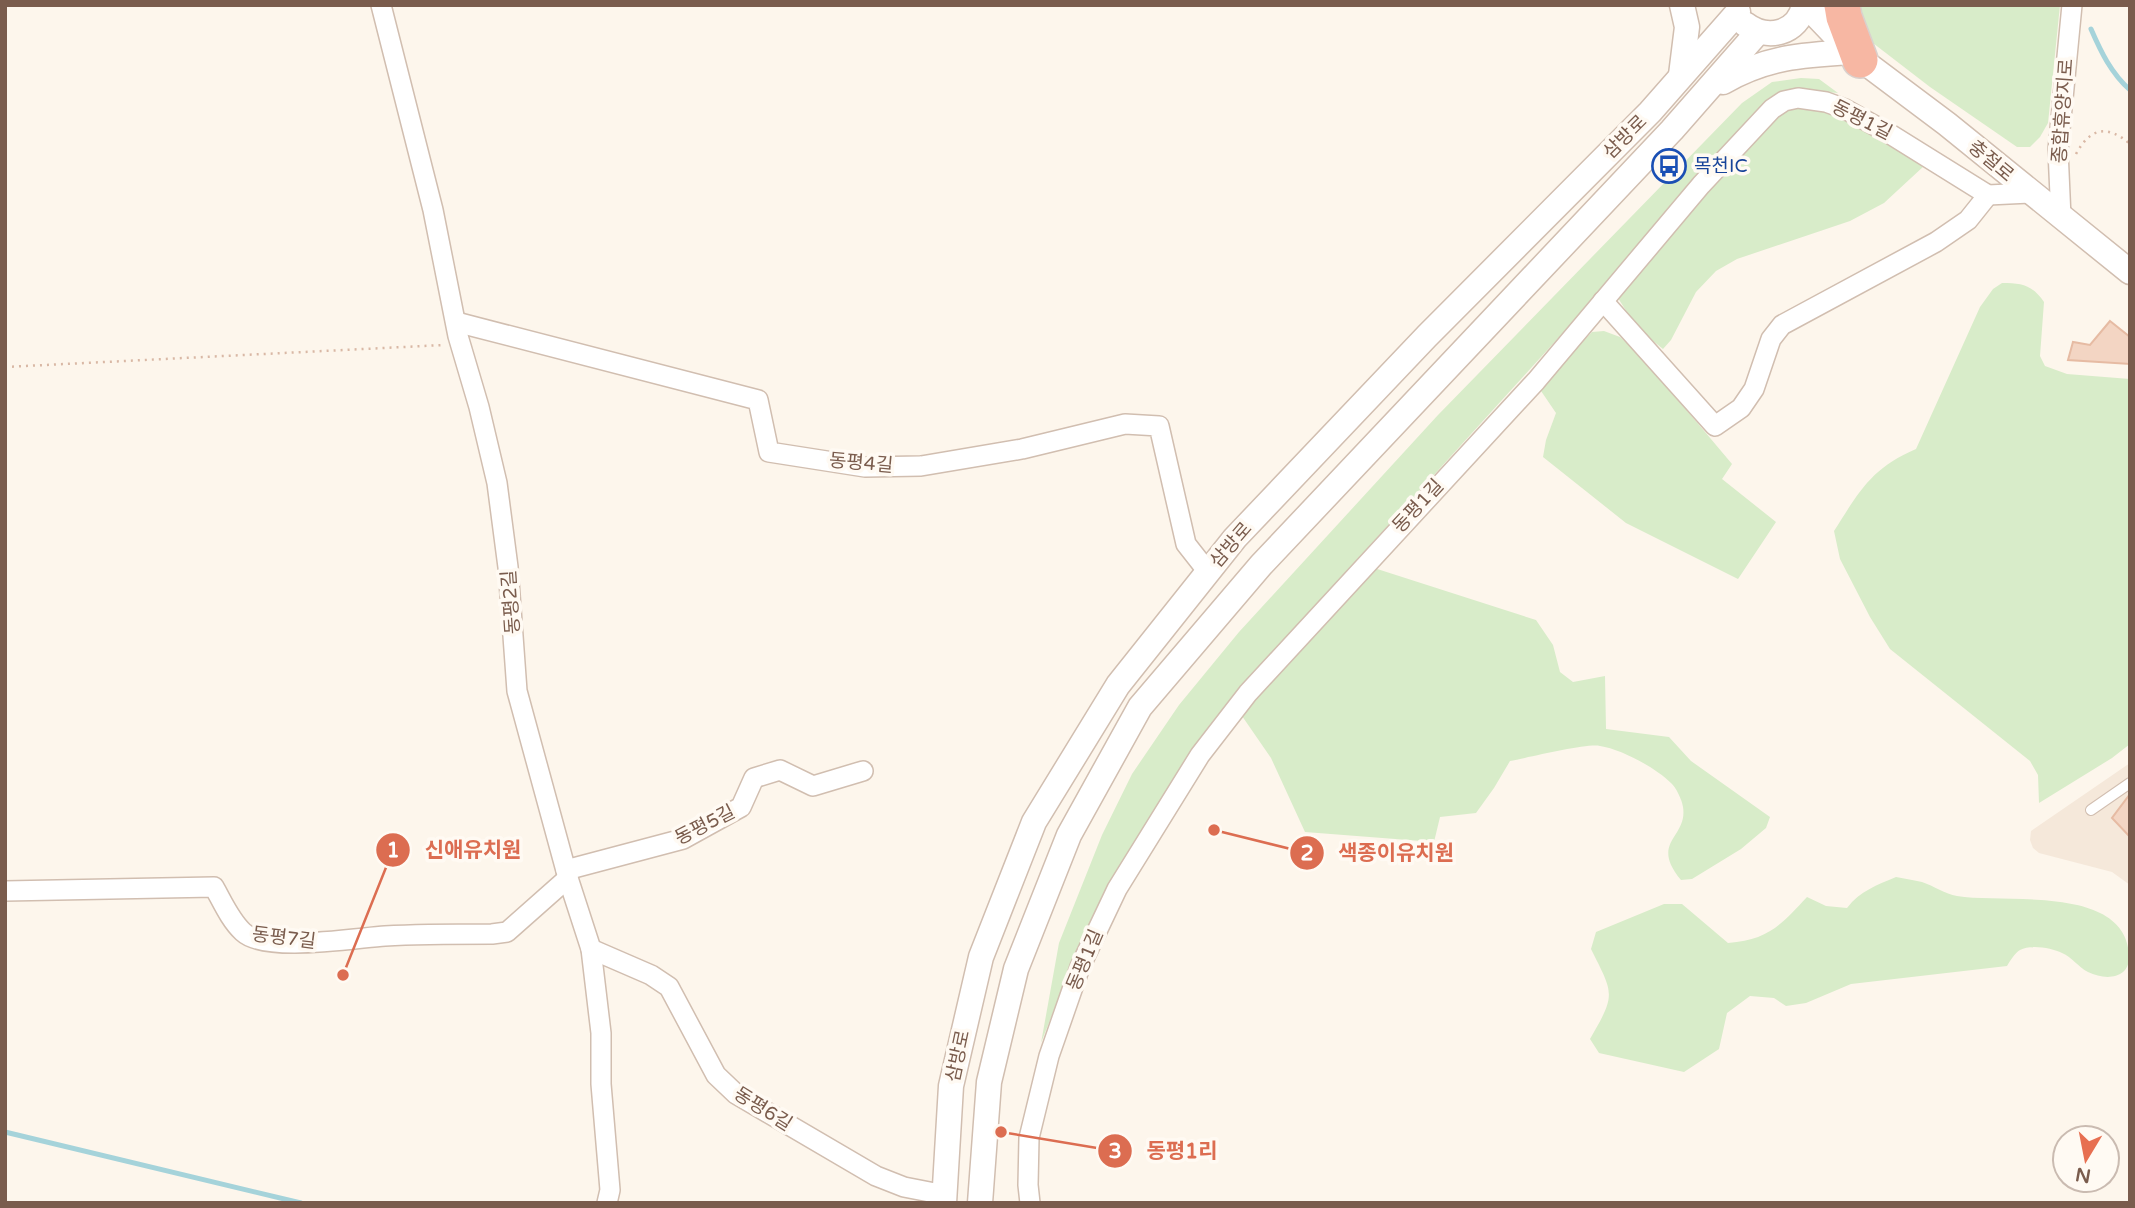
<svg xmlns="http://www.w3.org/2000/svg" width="2135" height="1208" font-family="'Varela Round','Noto Sans KR',sans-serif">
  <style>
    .residential { fill: #f5e8da }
    .green { fill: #d8ecc9 }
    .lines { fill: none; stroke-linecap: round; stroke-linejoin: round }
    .stream { stroke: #a5d3da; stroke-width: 5 }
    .building { fill: #f3d5c3; stroke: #e6bba3; stroke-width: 2 }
    .service-casing { stroke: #d1beb0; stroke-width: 12 }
    .minor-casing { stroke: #d1beb0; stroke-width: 22 }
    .tertiary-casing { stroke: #d1beb0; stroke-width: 27 }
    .motorway-casing { stroke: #dad1cd; stroke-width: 38 }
    .path { stroke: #d9b8a5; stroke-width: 2.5; stroke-dasharray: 2 5; stroke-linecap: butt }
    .service { stroke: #fff; stroke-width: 10 }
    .minor { stroke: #fff; stroke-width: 19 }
    .tertiary { stroke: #fff; stroke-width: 24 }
    .motorway { stroke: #f7b7a3; stroke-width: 35 }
    .labels { text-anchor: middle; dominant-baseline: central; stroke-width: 7; stroke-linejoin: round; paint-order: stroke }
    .street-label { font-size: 19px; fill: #7a5c4d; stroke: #fffaf3 }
    .transit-label { font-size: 19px; fill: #164399; stroke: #fffaf3; text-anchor: start }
    .leader { fill: none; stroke: #dc6d51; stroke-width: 2.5 }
    .callout-dot { fill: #dc6d51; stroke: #fffaf3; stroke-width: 2.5 }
    .mark-label { font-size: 21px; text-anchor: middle; font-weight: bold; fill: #fff }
    .callout-label { font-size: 21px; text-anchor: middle; font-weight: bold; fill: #dc6d51; stroke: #fffaf3; stroke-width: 7; stroke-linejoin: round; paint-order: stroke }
  </style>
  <rect width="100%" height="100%" fill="#fdf6ec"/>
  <polygon class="residential" points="2130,763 2130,885 2112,872 2039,853 2033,848 2030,840 2031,831"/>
  <g class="green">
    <polygon points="1846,5 2060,5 2048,123 2040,137 2030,147 2017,147 1930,87 1856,30"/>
    <polygon points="1801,78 1819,79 1838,93 1804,90 1609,282 1275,650 1141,834 1100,903 1064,984 1041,1043 1059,943 1102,835 1132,774 1179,705 1239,632 1438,415 1742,103 1772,82"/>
    <polygon points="1809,105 1837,113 1924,166 1884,203 1850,221 1737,259 1716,271 1696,292 1671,340 1663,349 1637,328 1618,298 1769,117 1788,107"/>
    <path d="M2002 283C2022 283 2032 285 2044 302L2040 356 2045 366 2067 374 2130 379V744L2112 758 2039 803 2038 775 2030 761 1890 649 1870 617 1840 559 1834 531C1859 492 1871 468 1916 449L1980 307 1993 289Z"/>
    <polygon points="1604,331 1620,337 1641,356 1732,464 1722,479 1776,522 1738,579 1626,523 1543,457 1546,440 1556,413 1539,388 1592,332"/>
    <path d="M1371 567 1536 620 1553 645 1560 672 1573 682 1605 676 1606 729 1669 737 1691 761 1770 817 1766 828 1741 849 1692 879 1681 880C1649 841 1688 838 1683 807 1682 800 1676 787 1671 783 1656 768 1621 749 1600 746 1587 743 1527 758 1510 761L1494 788 1476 813 1440 817 1434 842 1305 832 1271 758 1242 716 1290 654Z"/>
    <path d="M1896 877C1905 879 1914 880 1922 882 1934 886 1945 894 1957 896 2004 904 2124 884 2129 954 2131 979 2106 981 2088 972 2078 967 2072 957 2062 953 2052 948 2031 944 2020 950 2015 953 2010 961 2007 966L1851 984 1806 1003 1786 1006 1774 998 1750 996 1727 1013 1719 1049 1684 1072 1599 1053 1590 1039C1616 994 1614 995 1591 949L1596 932 1664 904H1682L1728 943C1768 940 1781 925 1807 897L1826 906 1847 908C1860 891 1877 885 1896 877Z"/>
  </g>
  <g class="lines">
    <g class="stream">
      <path d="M2091 29C2101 52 2111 73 2130 90"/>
      <polyline points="5,1132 301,1203"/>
    </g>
  </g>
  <g class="building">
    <polygon points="2110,321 2130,337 2130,364 2068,360 2073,342 2090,345"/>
    <polygon points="2130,794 2130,837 2112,818"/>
  </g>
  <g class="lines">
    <g class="service-casing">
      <polyline id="service" points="2091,810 2130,783"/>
    </g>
    <g class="minor-casing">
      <g id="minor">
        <polyline points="381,5 433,210 458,336 479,407 497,483 508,567 517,691 568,878 591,949 601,1033 601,1084 610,1190 607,1203"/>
        <polyline points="2061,218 2058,150 2072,5"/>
        <polyline points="1603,301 1715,426 1741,408 1754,389 1771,339 1782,325 1936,242 1968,220 1988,195"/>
        <polyline points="456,322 758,400 769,452 865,467 921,466 1022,449 1125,424 1159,426 1186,544 1208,572"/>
        <polyline points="566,870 683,839 741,807 754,778 780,770 813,786 863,771"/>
        <path d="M5 891 214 887C222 901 230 920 243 932 265 953 355 938 385 936 420 934 456 934 492 934L507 932 568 878"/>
        <polyline points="591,949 651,975 669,987 716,1075 736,1094 876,1176 904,1187 945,1195"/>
        <polyline points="1030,1203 1028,1185 1029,1138 1049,1056 1080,967 1117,889 1200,755 1248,693 1536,381 1701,185 1772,109 1784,101 1798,98 1826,102 1845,109 1890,134 1988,195 2030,193"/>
      </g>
    </g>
    <g class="tertiary-casing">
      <g id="tertiary">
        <polyline points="1806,5 1851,52 1947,124 2130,272"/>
        <path d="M1745 24C1767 41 1798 34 1804 5"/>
        <polyline points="1681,75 1687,27 1682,5"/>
        <path d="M1723 82C1767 57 1801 55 1851 52"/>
        <polyline points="944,1203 951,1086 981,957 1034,822 1118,685 1235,538 1427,336 1650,112 1738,12"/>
        <polyline points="980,1203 989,1082 1016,969 1069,835 1140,707 1261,565 1672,130 1758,32"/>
      </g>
    </g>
    <g class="motorway-casing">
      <polyline id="motorway" points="1842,5 1844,17 1860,60"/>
    </g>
    <g class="path">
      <path d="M2076 154C2090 128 2107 124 2130 144"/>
      <polyline points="5,367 443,345"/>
    </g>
    <use href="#service" class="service"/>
    <use href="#minor" class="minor"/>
    <use href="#tertiary" class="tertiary"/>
    <use href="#motorway" class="motorway"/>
  </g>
  <defs>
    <g id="bus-ring" transform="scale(1.75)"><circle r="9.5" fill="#fffaf3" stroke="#1a4fb4" stroke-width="1.5"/><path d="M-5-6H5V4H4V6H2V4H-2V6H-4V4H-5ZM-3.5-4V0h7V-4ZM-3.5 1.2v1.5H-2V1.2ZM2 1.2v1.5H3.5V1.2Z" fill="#1a4fb4"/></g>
  </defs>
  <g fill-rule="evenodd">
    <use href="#bus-ring" x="1669" y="166"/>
  </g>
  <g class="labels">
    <g class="street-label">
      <text transform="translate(2063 111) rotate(-86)">종합휴양지로</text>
      <text transform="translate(1862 120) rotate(27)">동평1길</text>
      <text transform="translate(1625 137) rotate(-45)">삼방로</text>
      <text transform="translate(1991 161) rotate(40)">충절로</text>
      <text transform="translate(861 463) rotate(5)">동평4길</text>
      <text transform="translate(1418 506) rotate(-47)">동평1길</text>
      <text transform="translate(1231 545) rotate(-49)">삼방로</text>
      <text transform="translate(511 602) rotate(-94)">동평2길</text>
      <text transform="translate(705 825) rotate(-27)">동평5길</text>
      <text transform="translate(284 938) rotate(7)">동평7길</text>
      <text transform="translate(1085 960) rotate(-67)">동평1길</text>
      <text transform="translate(958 1056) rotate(-78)">삼방로</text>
      <text transform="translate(763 1109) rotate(32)">동평6길</text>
    </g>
    <g class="transit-label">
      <text x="1694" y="166">목천IC</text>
    </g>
  </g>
  <path class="leader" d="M343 975L393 850M1214 830L1307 853M1001 1132L1115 1151"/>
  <g class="callout-dot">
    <circle cx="343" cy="975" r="7"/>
    <circle cx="1214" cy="830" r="7"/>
    <circle cx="1001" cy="1132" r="7"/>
    <circle cx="393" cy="850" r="18"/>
    <circle cx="1307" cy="853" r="18"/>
    <circle cx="1115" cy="1151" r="18"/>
  </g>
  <g class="mark-label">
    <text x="393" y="857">1</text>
    <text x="1307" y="860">2</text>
    <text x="1115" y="1158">3</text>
  </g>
  <g class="callout-label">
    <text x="473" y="857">신애유치원</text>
    <text x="1396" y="860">색종이유치원</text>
    <text x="1182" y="1158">동평1리</text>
  </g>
  <rect width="2135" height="1208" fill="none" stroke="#7a5c4d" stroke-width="14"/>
  <g transform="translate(2086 1159) rotate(190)"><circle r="33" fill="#fffaf3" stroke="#cabbb1" stroke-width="2"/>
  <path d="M0-5L12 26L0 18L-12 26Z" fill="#e76f51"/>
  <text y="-10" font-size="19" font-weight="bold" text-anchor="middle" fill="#7a5c4d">N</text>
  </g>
</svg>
